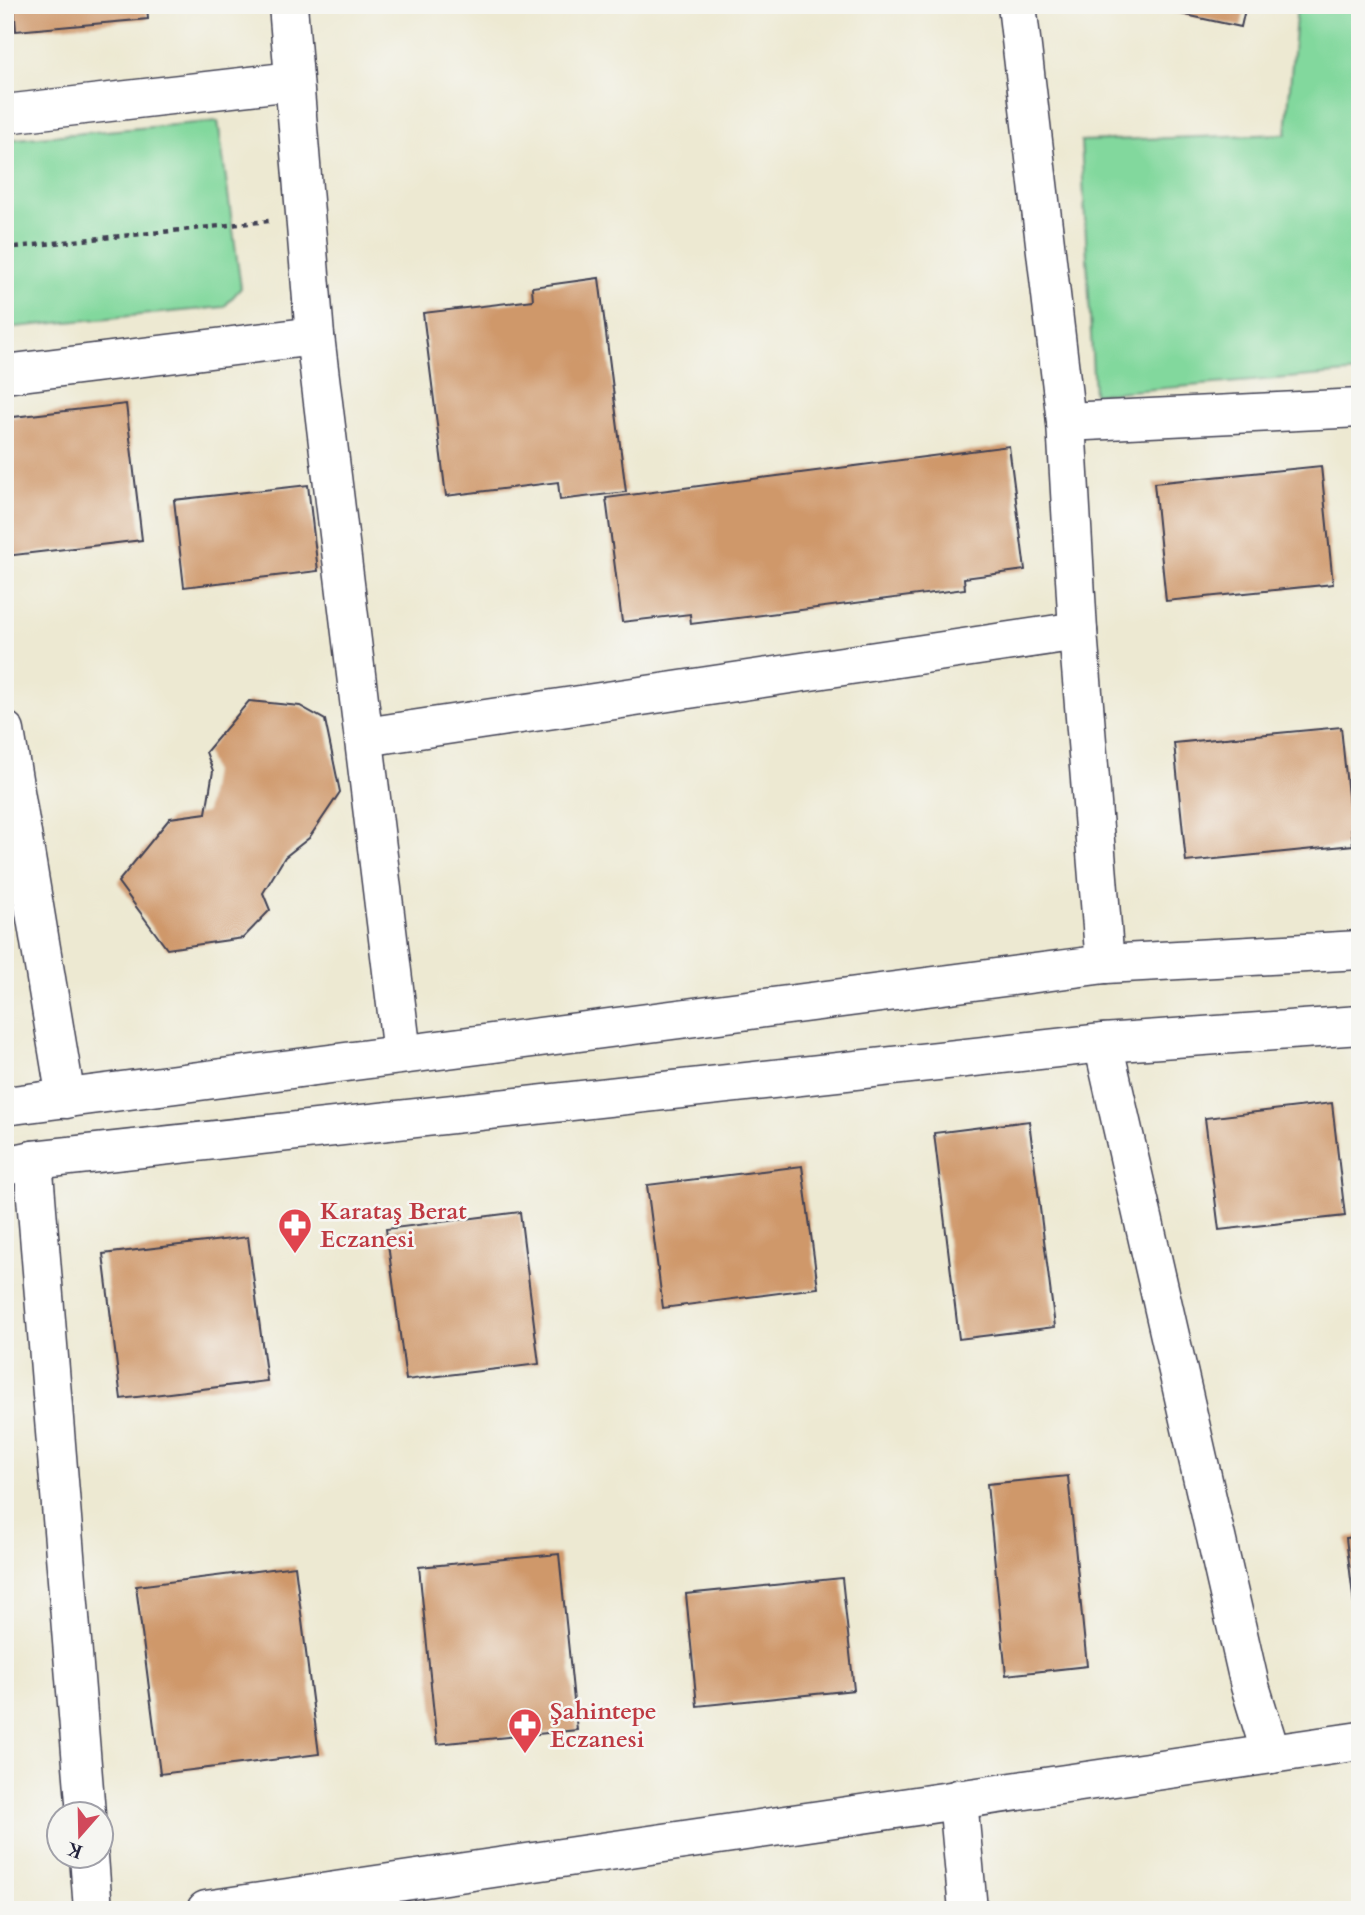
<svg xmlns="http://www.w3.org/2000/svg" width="1365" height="1915" font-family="Cardo,serif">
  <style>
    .green { fill: #82d89d; stroke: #527d6c; stroke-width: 2 }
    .building { fill: #cf986a }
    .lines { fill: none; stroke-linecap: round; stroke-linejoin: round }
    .street-casing { stroke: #404052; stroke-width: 41 }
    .secondary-casing { stroke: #404052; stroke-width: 41 }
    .path { stroke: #404052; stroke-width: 4.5; stroke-dasharray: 5 5; stroke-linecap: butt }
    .street { stroke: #fff; stroke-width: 38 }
    .secondary { stroke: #fff; stroke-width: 38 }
    .labels { text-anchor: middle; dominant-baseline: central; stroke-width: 5; stroke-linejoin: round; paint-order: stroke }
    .health-label { font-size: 24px; font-weight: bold; fill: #be3a42; stroke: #f6f6f2; text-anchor: start }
  </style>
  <rect width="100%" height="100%" fill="#f6f6f2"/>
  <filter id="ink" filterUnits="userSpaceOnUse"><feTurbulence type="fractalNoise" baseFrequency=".0143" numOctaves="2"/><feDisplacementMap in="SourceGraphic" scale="14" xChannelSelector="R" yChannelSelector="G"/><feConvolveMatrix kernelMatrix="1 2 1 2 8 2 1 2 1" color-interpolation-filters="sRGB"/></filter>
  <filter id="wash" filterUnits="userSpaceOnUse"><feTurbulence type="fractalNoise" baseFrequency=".00686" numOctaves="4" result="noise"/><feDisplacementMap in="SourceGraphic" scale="28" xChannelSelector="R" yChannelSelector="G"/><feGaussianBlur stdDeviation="1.57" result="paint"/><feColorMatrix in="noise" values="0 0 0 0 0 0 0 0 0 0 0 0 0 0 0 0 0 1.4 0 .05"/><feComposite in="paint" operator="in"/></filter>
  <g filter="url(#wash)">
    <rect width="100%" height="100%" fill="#ede9d2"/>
    <g class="green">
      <polygon points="1297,5 1360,5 1360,372 1094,394 1081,141 1286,134"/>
      <polygon points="218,121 241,288 224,307 5,328 5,140"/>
    </g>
    <g id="blocks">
      <g class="building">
        <polygon points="14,5 147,5 148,19 16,31"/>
        <polygon points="1140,5 1246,5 1241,27"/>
        <polygon points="599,278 626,492 560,500 558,482 446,496 423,313 533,300 532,287"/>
        <polygon points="126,404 142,540 6,556 5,418"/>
        <polygon points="1009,446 1025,570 964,578 965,589 691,624 690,614 622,622 606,498"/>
        <polygon points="1321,466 1333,584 1166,601 1154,483"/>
        <polygon points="308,485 318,571 184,587 174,500"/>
        <polygon points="249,701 300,706 325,720 340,792 309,838 285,857 263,893 270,910 243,938 167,949 118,882 170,818 206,813 213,771 206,752"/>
        <polygon points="1341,727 1353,845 1186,862 1174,743"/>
        <polygon points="1332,1103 1345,1216 1219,1230 1205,1118"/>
        <polygon points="1029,1121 1055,1327 959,1339 934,1133"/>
        <polygon points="802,1166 818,1288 663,1308 647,1185"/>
        <polygon points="520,1212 539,1364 406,1380 386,1229"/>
        <polygon points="248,1237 267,1381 121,1399 103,1254"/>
        <polygon points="1068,1476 1087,1666 1006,1675 987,1484"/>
        <polygon points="1360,1536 1360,1638 1358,1638 1346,1538"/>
        <polygon points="559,1554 577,1730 437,1744 419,1567"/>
        <polygon points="295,1566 319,1754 160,1774 136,1586"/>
        <polygon points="842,1578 854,1690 697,1706 686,1594"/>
      </g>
    </g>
  </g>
  <g filter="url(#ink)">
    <use href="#blocks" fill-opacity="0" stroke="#404052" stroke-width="2"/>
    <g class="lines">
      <g class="street-casing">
        <g id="street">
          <polyline points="288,5 315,336"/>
          <polyline points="1017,5 1066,422 1078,631 1105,964"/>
          <polyline points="5,114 293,81"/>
          <polyline points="5,374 315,336 402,1054"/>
          <polyline points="1066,422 1360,408"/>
          <polyline points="5,731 66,1099"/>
          <polyline points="365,737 1078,631"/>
          <polyline points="1103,1043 1250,1686 1271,1754"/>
          <polyline points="33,1160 86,1814"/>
          <polyline points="958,1799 968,1910"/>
          <polyline points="89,1856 93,1910"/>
          <polyline points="206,1910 1360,1741"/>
        </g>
      </g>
      <g class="secondary-casing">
        <g id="secondary">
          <polyline points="5,1106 1105,964 1360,950"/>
          <polyline points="5,1166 33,1160 1103,1043 1360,1025"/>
        </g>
      </g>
      <polyline class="path" points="5,248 269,221"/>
      <use href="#street" class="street"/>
      <use href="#secondary" class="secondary"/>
    </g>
  </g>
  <defs>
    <g id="pharmacy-pin" transform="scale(1.75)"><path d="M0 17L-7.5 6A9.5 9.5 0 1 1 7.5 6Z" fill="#e0444e" stroke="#f6f6f2"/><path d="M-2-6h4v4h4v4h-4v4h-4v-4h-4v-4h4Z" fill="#fff"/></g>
  </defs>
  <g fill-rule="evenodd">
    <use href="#pharmacy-pin" x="295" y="1225"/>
    <use href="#pharmacy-pin" x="525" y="1725"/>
  </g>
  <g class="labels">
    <g class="health-label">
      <text x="320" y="1211">Karataş Berat<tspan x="320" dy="28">Eczanesi</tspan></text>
      <text x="550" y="1711">Şahintepe<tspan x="550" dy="28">Eczanesi</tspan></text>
    </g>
  </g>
  <rect width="1365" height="1915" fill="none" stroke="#f6f6f2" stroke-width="28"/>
  <g transform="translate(80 1835) rotate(200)"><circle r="33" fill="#f6f6f2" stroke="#a1a1a9" stroke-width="2"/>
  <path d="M0-5L12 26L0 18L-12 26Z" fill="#d1495b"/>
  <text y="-10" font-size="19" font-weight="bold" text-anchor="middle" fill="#22223b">K</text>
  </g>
</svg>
